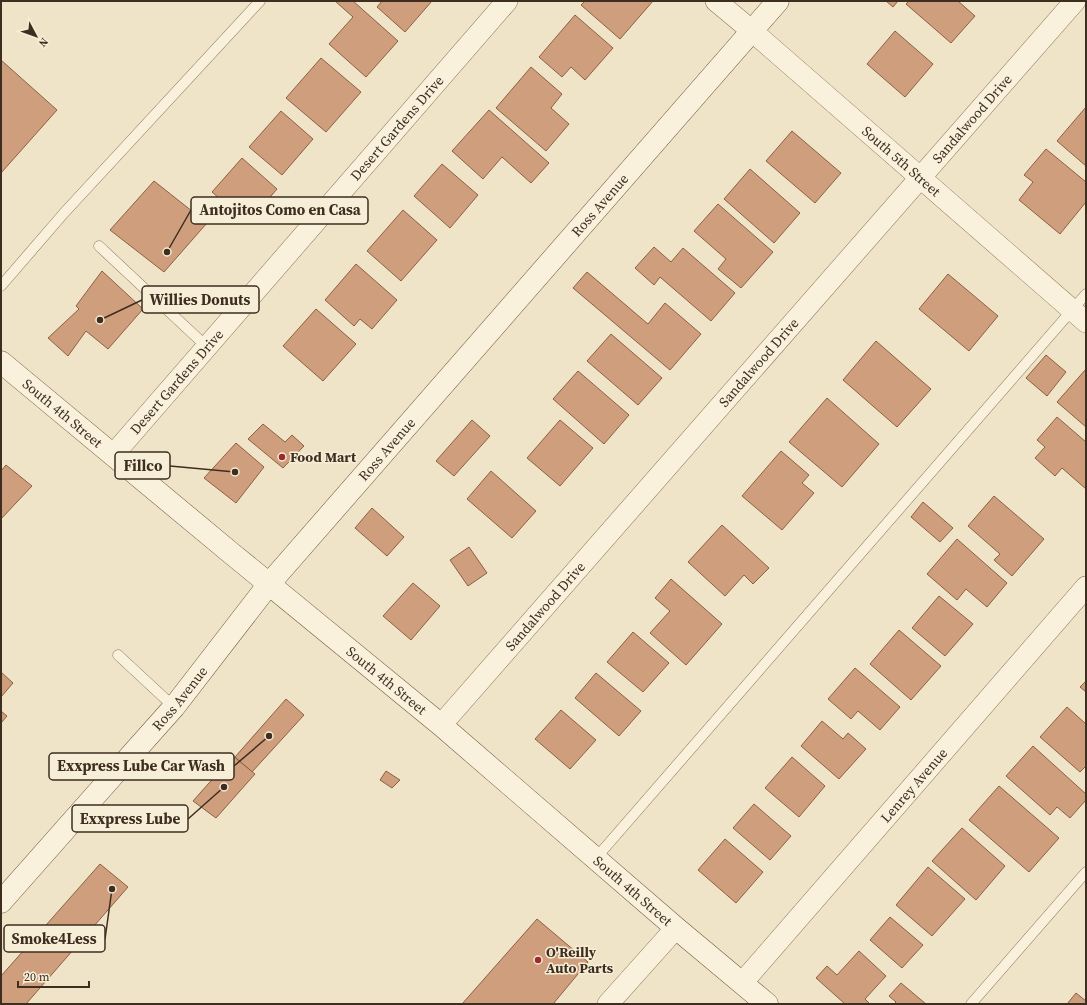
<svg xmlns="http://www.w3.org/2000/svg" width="1087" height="1005" font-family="'Source Serif 4',serif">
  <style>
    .building { fill: #cf9f7d; stroke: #8d5f41 }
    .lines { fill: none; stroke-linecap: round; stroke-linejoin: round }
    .lane-casing { stroke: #8d765c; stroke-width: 11 }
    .street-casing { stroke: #8d765c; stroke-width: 22 }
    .secondary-casing { stroke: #6f573f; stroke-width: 23 }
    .lane { stroke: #faf1dc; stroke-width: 10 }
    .street { stroke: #faf1dc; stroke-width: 21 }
    .secondary { stroke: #faf1dc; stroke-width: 22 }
    .poi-dot { fill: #9e2a2b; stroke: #f7eed8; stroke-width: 1.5 }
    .labels { text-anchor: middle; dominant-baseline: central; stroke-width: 3; stroke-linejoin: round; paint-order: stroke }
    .street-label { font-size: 14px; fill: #3d2e20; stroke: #f7eed8 }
    .poi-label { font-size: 14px; font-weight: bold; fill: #3d2e20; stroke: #f7eed8; text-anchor: start }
    .leader { fill: none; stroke: #3d2e20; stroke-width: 1.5 }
    .callout-dot { fill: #3d2e20; stroke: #f7eed8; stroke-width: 1.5 }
    .callout { fill: #f7eed8; stroke: #3d2e20; stroke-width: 1.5 }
    .callout-label { font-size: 15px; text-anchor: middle; font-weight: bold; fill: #3d2e20 }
  </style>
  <rect width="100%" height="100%" fill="#f0e4c8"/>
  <g class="building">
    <polygon points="335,1 353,1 398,41 366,77 329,44 353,17"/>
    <polygon points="382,1 432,1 405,32 377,7"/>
    <polygon points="585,1 653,1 620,39 581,5"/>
    <polygon points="886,1 898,1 893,7"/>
    <polygon points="909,1 958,1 975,16 951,43 906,4"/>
    <polygon points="575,15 613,48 585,80 571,67 562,77 539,57"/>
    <polygon points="895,31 933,64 905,97 867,64"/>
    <polygon points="321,58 361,92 326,132 286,98"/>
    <polygon points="1,60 57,110 1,173"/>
    <polygon points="531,67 562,94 551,108 569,124 546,151 496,108"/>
    <polygon points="1086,107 1086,166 1057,141"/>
    <polygon points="489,110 549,163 531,183 502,157 483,179 452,151"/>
    <polygon points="281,111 313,139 282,175 249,147"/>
    <polygon points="792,131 841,173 815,203 766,161"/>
    <polygon points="1046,149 1086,182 1086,202 1060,234 1019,200 1033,182 1024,175"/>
    <polygon points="242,158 277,189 248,223 212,192"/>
    <polygon points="442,164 478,195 450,228 414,196"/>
    <polygon points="750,169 800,213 774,243 724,199"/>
    <polygon points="154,181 207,223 164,272 110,230"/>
    <polygon points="718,204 773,252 741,288 718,269 726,259 694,231"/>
    <polygon points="403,210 437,240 401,281 367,251"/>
    <polygon points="654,247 671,262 683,248 735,293 711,321 660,277 654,285 635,268"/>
    <polygon points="356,264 397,300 372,329 360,319 354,326 325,300"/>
    <polygon points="102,271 143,309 108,349 86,331 68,356 48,338 79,309 76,306"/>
    <polygon points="587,272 648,324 665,303 701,334 670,370 573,288"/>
    <polygon points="948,274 998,316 969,351 919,309"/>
    <polygon points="316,309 356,344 323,381 283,346"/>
    <polygon points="611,334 662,378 638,405 587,361"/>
    <polygon points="876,341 931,389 897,427 843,380"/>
    <polygon points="1046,355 1066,372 1047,396 1026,378"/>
    <polygon points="1086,369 1086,427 1057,402"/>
    <polygon points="578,371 629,415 604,444 553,399"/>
    <polygon points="827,398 879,444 842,487 789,442"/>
    <polygon points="1057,417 1086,442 1086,489 1062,468 1055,476 1035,458 1045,447 1037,440"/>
    <polygon points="472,420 490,436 454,476 436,461"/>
    <polygon points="560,420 593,448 560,486 527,458"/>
    <polygon points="263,424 285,442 292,435 304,446 283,468 248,439"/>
    <polygon points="236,443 264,467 236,503 204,478"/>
    <polygon points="781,451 809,475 802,483 814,493 782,530 742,496"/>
    <polygon points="6,465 32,486 1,519 1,471"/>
    <polygon points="491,471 536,511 512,538 467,499"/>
    <polygon points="994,496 1044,539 1012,576 994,560 1000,554 968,526"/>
    <polygon points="923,502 953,528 940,542 911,517"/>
    <polygon points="372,508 404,537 387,556 355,528"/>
    <polygon points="722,525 769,568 753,584 744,575 725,596 688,562"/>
    <polygon points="957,539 1007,583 987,607 966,589 957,600 927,574"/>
    <polygon points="469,547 487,573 468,586 450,560"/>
    <polygon points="671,579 722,624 686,665 650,633 670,611 655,598"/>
    <polygon points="413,583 440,606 411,640 383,616"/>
    <polygon points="939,596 973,624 945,656 912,628"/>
    <polygon points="899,630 941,666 911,700 870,664"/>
    <polygon points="633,632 669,663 643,692 607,662"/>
    <polygon points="855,668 900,707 880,730 858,711 851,719 828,699"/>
    <polygon points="1,672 13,683 1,697"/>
    <polygon points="596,673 641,711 619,736 575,698"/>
    <polygon points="1086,681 1086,692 1080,687"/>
    <polygon points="286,699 304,715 252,772 235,757"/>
    <polygon points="1067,707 1086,724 1086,766 1080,772 1040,737"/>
    <polygon points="561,710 596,740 570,769 535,739"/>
    <polygon points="1,711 7,716 1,723"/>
    <polygon points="822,721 843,739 848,733 866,749 839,779 801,746"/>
    <polygon points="1033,746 1086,794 1086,800 1070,818 1057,807 1050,815 1006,776"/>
    <polygon points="233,756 255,774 216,818 193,801"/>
    <polygon points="792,757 825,786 799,817 765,788"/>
    <polygon points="386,771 400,780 392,788 380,780"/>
    <polygon points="999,786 1059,838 1029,872 969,820"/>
    <polygon points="754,804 791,836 770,860 733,828"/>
    <polygon points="962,828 1005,866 976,900 932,861"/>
    <polygon points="725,839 763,872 736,903 698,870"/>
    <polygon points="100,864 128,887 26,1004 1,1004 1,976"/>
    <polygon points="928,867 965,899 932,936 896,905"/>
    <polygon points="890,917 923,945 902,968 870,940"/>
    <polygon points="537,919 588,962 553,1004 462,1004"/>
    <polygon points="859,951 886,976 865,999 870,1004 845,1004 816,978 827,966 837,975"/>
    <polygon points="901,983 926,1004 894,1004 896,1002 889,996"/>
    <polygon points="1076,993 1086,1001 1086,1004 1067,1004"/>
  </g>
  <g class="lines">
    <g class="lane-casing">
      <g id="lane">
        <polyline points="99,246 207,347"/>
        <polyline points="1,286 64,213 260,1"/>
        <polyline points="118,655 174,707"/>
        <polyline points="596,858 1086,294"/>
        <polyline points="971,1004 1086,872"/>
      </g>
    </g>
    <g class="street-casing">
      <g id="street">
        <path id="s1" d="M716 1 752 31 1086 322"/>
        <path id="s2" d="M113 455 507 1"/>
        <path id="s3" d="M441 725 1075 1"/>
        <path id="s4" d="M742 983 1086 587"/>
        <polyline points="608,1004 676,928"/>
      </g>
    </g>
    <g class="secondary-casing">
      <g id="secondary">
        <path id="s5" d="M1 362 231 553 441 725 676 928 767 1004"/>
        <path id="s6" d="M1 902 108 781 174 707 269 584 778 1"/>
      </g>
    </g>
    <use href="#lane" class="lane"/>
    <use href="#street" class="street"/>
    <use href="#secondary" class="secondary"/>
  </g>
  <g class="poi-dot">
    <circle cx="282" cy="457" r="4"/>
    <circle cx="538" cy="960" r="4"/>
  </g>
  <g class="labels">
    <g class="street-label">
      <text stroke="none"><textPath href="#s3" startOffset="806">Sandalwood Drive</textPath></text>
      <text stroke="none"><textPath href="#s2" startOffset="433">Desert Gardens Drive</textPath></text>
      <text stroke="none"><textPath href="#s1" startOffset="245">South 5th Street</textPath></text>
      <text stroke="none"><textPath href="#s6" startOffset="919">Ross Avenue</textPath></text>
      <text stroke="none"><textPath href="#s3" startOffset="482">Sandalwood Drive</textPath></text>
      <text stroke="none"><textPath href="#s2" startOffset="97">Desert Gardens Drive</textPath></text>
      <text stroke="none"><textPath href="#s5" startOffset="80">South 4th Street</textPath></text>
      <text stroke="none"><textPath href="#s6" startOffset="595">Ross Avenue</textPath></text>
      <text stroke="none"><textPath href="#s3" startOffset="158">Sandalwood Drive</textPath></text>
      <text stroke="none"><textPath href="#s5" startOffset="500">South 4th Street</textPath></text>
      <text stroke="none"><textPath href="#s6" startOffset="271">Ross Avenue</textPath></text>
      <text stroke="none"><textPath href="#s4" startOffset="262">Lenrey Avenue</textPath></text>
      <text stroke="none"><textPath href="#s5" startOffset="824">South 4th Street</textPath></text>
    </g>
    <g class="poi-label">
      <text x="290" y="457">Food Mart</text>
      <text x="546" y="952">O'Reilly<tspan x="546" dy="16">Auto Parts</tspan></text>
    </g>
  </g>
  <path class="leader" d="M167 252L191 210M100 320L142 300M235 472L170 466M269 736L234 766M224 787L188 819M112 889L105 939"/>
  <g class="callout-dot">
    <circle cx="167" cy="252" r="4"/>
    <circle cx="100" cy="320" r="4"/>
    <circle cx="235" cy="472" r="4"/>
    <circle cx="269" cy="736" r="4"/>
    <circle cx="224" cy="787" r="4"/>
    <circle cx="112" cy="889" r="4"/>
  </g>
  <g class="callout">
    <rect x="191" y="197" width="177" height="27" rx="4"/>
    <rect x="142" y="286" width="117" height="27" rx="4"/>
    <rect x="115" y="452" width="55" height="27" rx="4"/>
    <rect x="49" y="753" width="185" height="27" rx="4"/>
    <rect x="72" y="805" width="116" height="27" rx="4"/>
    <rect x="4" y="925" width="101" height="27" rx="4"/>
  </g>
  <g class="callout-label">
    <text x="280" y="215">Antojitos Como en Casa</text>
    <text x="200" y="305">Willies Donuts</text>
    <text x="143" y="471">Fillco</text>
    <text x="141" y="771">Exxpress Lube Car Wash</text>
    <text x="130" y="824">Exxpress Lube</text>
    <text x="54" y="944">Smoke4Less</text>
  </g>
  <rect width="1087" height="1005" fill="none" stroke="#3d2e20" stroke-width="4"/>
  <g transform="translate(36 36) rotate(131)" stroke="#f7eed8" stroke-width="3" paint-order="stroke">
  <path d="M0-3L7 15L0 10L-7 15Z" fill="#3d2e20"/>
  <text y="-6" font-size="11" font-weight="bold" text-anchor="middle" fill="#3d2e20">N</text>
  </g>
  <path d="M18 981v6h71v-6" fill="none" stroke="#3d2e20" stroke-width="2"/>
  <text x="24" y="981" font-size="12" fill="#3d2e20" stroke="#f7eed8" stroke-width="3" paint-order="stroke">20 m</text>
</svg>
